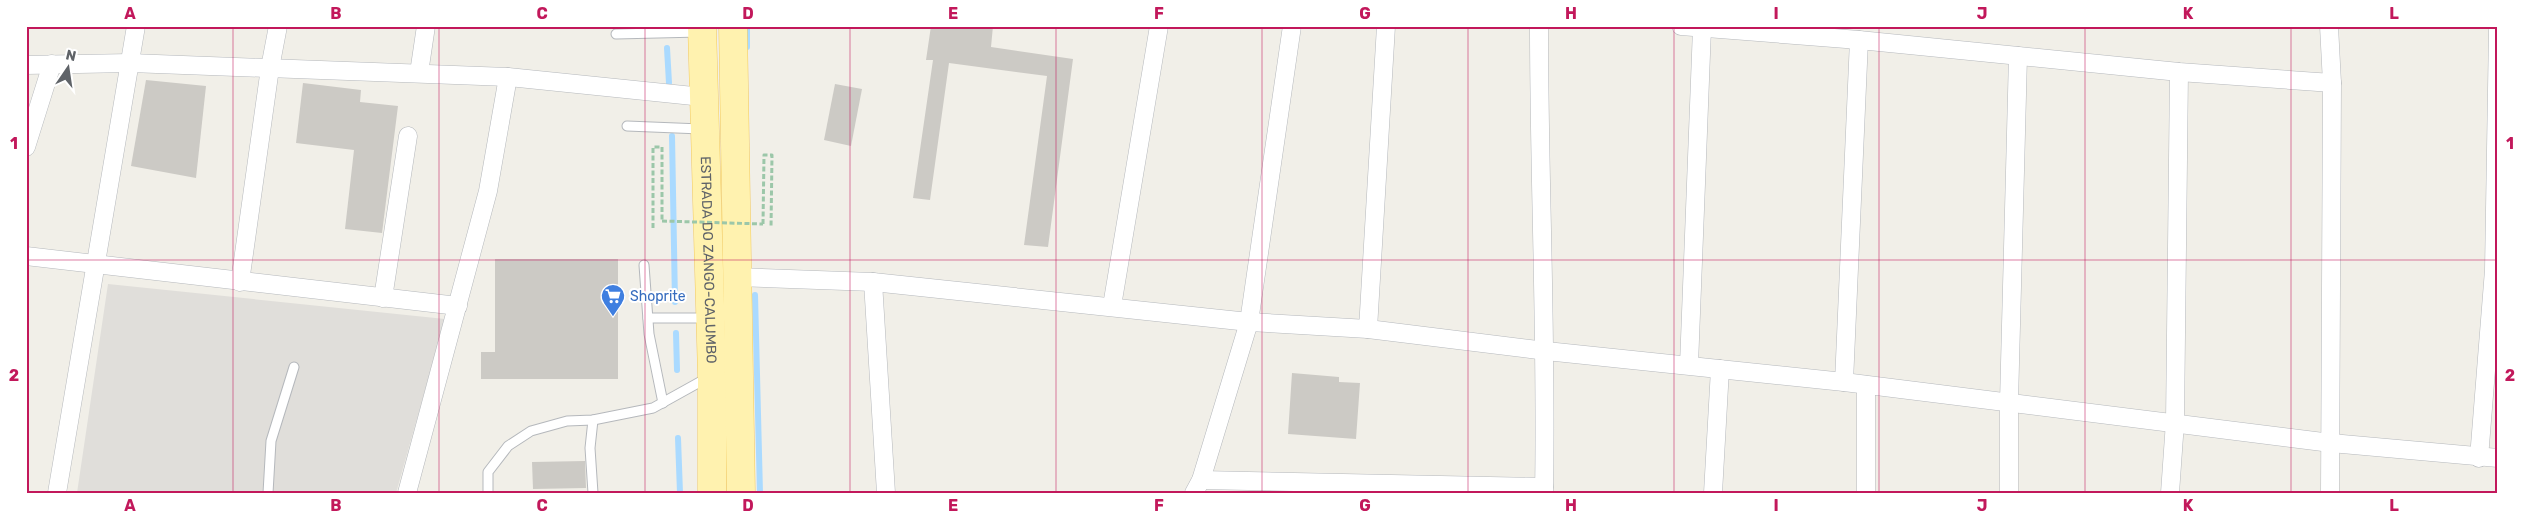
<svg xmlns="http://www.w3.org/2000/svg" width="2524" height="519" font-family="Rubik,sans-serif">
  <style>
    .industrial { fill: #e0deda }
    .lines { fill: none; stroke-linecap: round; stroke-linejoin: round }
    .stream { stroke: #aadaff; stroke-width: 6 }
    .building { fill: #cccac5 }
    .lane-casing { stroke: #b5b8bc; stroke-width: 11 }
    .street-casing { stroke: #b5b8bc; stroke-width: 19 }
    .primary-casing { stroke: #f2c960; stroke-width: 29 }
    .path { stroke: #9cc7a9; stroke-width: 3; stroke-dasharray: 5 2.5; stroke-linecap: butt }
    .lane { stroke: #fff; stroke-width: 9 }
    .street { stroke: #fff; stroke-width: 18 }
    .primary { stroke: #fff2af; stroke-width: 28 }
    .path-bridge { stroke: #9cc7a9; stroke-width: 3; stroke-dasharray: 5 2.5; stroke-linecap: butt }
    .grid { fill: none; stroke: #c2185b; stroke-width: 1; stroke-opacity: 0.55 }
    .labels { text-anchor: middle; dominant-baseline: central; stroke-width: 4; stroke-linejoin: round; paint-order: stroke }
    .street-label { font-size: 14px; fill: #5f6368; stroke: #fff }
    .shop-label { font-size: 14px; fill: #366cbe; stroke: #fff; text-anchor: start }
    .neatline { fill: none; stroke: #c2185b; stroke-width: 2 }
    .grid-label { font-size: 16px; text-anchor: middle; font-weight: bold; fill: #c2185b }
  </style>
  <rect width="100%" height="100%" fill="#f1efe8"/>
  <polygon class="industrial" points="108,284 445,319 396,493 77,493"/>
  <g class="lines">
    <g class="stream">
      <polyline points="747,26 747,47"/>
      <polyline points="667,48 669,83"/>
      <polyline points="672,136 675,302"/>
      <polyline points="755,295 760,493"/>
      <polyline points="676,333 677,370"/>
      <polyline points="678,438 680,493"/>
    </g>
  </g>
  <g class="building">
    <polygon points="931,26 993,26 991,47 1073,59 1048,247 1024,245 1047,76 949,63 930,200 913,198 933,60 926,60"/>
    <polygon points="146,80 206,86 196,178 131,166"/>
    <polygon points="303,83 361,90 360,102 398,106 382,233 345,229 354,150 296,143"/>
    <polygon points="835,84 862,89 851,146 824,140"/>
    <polygon points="495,259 618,259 618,379 481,379 481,352 495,352"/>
    <polygon points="1292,373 1339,377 1339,382 1360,383 1356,439 1288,434"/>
    <polygon points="585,461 586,488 533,489 532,462"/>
  </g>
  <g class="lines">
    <g class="lane-casing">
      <g id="lane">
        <polyline points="616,34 700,32"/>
        <polyline points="627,126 701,129"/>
        <polyline points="644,265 649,334 663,403"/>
        <polyline points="648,318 708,318"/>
        <polyline points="268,493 271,441 294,367"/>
        <polyline points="488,493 488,472 508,446 531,431 567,421 593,420 653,408 707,378"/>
        <polyline points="593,493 590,448 593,420"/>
      </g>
    </g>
    <g class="street-casing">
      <g id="street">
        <path d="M1539 26C1539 182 1547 337 1544 493"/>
        <polyline points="1681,26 1859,40 2179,72 2332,83"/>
        <polyline points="2329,26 2332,83 2330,493"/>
        <polyline points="26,65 130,63 508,77 703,97"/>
        <polyline points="419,73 426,26"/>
        <polyline points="26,147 52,64"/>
        <polyline points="26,256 458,306"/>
        <polyline points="737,277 873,282 1249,322 1368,329 1546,351 1844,382 2331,443 2498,458"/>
        <polyline points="240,282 270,68 278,26"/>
        <polyline points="873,282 886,493"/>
        <polyline points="383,298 408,136"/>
        <polyline points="1112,306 1159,26"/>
        <polyline points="1368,329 1386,26"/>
        <polyline points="1689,365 1702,28"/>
        <polyline points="1844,382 1859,40"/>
        <polyline points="1866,385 1866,493"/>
        <polyline points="2479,458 2494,270 2498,30"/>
        <polyline points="1201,480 1544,487"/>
        <polyline points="57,493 136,26"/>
        <polyline points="407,493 488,191 508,77"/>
        <polyline points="1194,493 1201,480 1249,322 1292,26"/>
        <polyline points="1713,493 1720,369"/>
        <polyline points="2009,493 2009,402 2018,56"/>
        <polyline points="2170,493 2175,422 2179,72"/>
      </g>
    </g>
    <g class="primary-casing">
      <g id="primary">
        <path id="s1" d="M702 26 712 375V493"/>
        <polyline points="733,26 741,493"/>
      </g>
    </g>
    <g class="path">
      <polyline points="763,224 764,155 772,155 771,228"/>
      <polyline points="653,228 653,147 662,147 662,221"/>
    </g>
    <use href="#lane" class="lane"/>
    <use href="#street" class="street"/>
    <use href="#primary" class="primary"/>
    <polyline class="path-bridge" points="662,221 763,224"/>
  </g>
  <path class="grid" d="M233 26V493M439 26V493M645 26V493M850 26V493M1056 26V493M1262 26V493M1468 26V493M1674 26V493M1879 26V493M2085 26V493M2291 26V493M26 260H2498"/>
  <defs>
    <g id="supermarket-pin" transform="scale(1.25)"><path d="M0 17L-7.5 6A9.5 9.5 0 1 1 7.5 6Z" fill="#3f7fe0" stroke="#fff"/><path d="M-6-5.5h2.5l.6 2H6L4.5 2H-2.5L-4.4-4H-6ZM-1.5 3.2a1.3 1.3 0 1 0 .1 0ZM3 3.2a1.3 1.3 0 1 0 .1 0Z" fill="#fff"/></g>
  </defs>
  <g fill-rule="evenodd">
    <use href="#supermarket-pin" x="613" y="296"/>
  </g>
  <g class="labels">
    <g class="street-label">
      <text stroke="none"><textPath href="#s1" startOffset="234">ESTRADA DO ZANGO-CALUMBO</textPath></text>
    </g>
    <g class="shop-label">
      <text x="630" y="296">Shoprite</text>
    </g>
  </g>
  <rect width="2524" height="519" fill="none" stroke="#ffffff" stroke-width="55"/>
  <g transform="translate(68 68) rotate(13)" stroke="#ffffff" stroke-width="4" paint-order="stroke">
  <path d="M0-4L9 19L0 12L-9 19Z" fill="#5f6368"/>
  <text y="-8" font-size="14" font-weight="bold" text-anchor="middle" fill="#5f6368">N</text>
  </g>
  <rect x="28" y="28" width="2468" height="464" class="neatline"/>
  <g class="grid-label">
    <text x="130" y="19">A</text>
    <text x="336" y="19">B</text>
    <text x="542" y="19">C</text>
    <text x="748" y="19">D</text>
    <text x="953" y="19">E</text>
    <text x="1159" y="19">F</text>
    <text x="1365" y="19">G</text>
    <text x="1571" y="19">H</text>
    <text x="1776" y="19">I</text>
    <text x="1982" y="19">J</text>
    <text x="2188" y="19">K</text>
    <text x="2394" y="19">L</text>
    <text x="14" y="149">1</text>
    <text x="2510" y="149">1</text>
    <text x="14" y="381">2</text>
    <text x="2510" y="381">2</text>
    <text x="130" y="511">A</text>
    <text x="336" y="511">B</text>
    <text x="542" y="511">C</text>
    <text x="748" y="511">D</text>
    <text x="953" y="511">E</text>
    <text x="1159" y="511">F</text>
    <text x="1365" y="511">G</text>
    <text x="1571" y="511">H</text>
    <text x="1776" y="511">I</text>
    <text x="1982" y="511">J</text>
    <text x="2188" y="511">K</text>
    <text x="2394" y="511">L</text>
  </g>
</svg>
